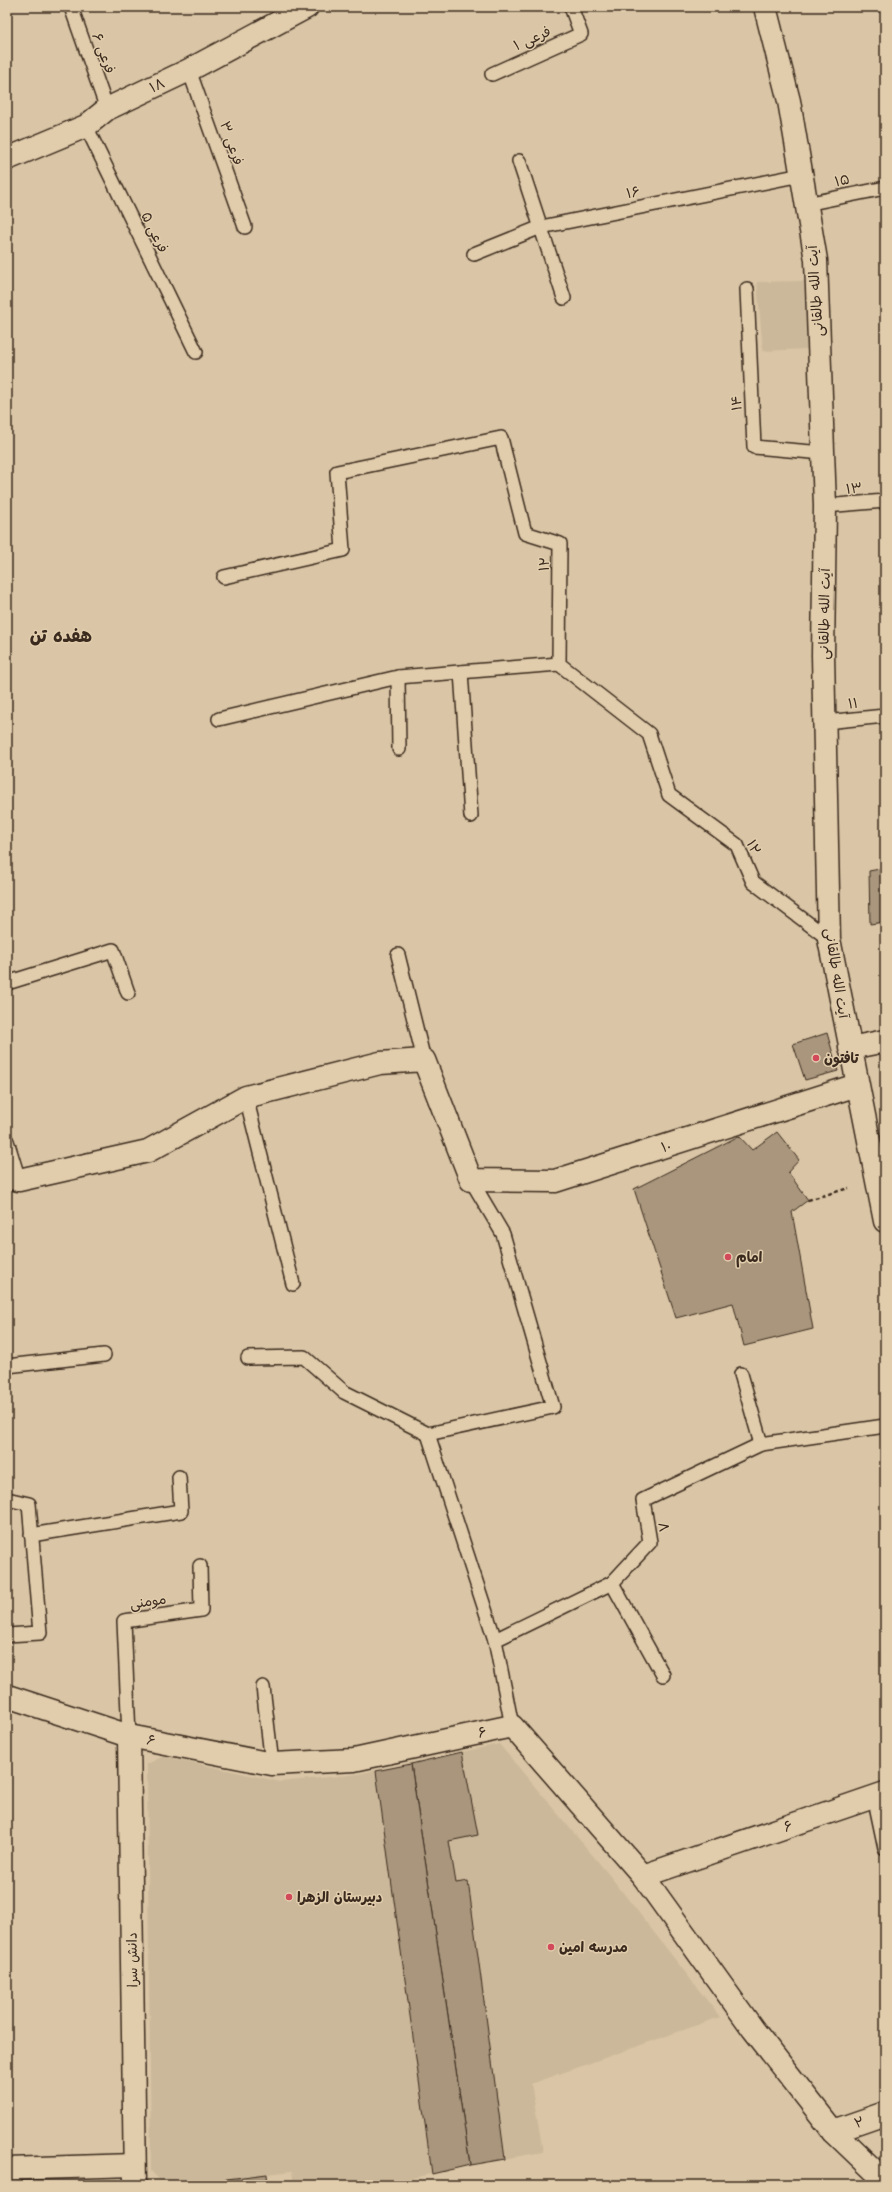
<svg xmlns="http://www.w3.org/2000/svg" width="892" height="2192" font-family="'Shantell Sans','Playpen Sans Arabic',sans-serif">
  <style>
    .built { fill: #cbb89a }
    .building { fill: #a9967d; stroke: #3b2a1e }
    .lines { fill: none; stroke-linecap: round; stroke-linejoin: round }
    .lane-casing { stroke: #3b2a1e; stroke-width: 16 }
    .street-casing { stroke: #3b2a1e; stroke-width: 25 }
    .secondary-casing { stroke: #3b2a1e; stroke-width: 25 }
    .path { stroke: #3b2a1e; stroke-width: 2.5; stroke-dasharray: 4 3; stroke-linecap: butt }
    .lane { stroke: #e1cdac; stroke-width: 13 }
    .street { stroke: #e1cdac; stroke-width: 22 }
    .secondary { stroke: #e1cdac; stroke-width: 22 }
    .poi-dot { fill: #d1495b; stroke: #e1cdac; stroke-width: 1.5 }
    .labels { text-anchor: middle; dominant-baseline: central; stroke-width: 3; stroke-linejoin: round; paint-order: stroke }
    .street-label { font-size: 14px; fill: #3b2a1e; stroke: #e1cdac }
    .poi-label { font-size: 14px; font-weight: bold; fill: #3b2a1e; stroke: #e1cdac; text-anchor: start }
    .district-label { font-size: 18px; font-weight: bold; fill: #3b2a1e; stroke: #e1cdac }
  </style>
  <rect width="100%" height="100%" fill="#dac6a6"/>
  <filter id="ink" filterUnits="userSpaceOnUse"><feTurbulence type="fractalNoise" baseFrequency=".025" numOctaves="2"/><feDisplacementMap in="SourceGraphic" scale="8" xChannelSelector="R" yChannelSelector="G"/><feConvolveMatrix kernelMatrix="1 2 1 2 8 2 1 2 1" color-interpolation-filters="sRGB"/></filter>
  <g filter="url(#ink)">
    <g class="built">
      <polygon points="804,281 807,349 763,351 757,282"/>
      <polygon points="499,1744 610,1876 720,2017 531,2084 543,2152 470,2165 382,2185 294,2185 292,2171 179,2185 164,2185 151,2171 147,1764 164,1756 281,1782 358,1774"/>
    </g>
    <g class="building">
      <polygon points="885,868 885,922 870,924 869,871"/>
      <polygon points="827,1033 838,1071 805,1080 793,1044"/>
      <polygon points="777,1132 799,1160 788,1172 808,1200 792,1212 813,1329 744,1346 733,1303 676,1318 634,1189 739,1136 752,1150"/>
      <polygon points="462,1752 478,1835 449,1841 456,1883 468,1881 505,2159 470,2165 411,1764"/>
      <polygon points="411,1764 470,2165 432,2174 376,1771"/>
      <polygon points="267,2174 268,2185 179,2185"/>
    </g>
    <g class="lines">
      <g class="lane-casing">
        <g id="lane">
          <polyline points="71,7 107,109"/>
          <polyline points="189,70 245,227"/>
          <polyline points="492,74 581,34 571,7"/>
          <polyline points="86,126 196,352"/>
          <polyline points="519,161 564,298"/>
          <polyline points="806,204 885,188"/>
          <polyline points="474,254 541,227 801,175"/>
          <polyline points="747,289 754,447 823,453"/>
          <polyline points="825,506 885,501"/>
          <polyline points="224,577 343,550 337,472 501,438 525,533 560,544 559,664 649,734 669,795 737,845 753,882 829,939"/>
          <polyline points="461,672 471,816"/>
          <polyline points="398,677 399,749"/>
          <polyline points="219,719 398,677 559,664"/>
          <polyline points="825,722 885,716"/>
          <polyline points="398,955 424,1060"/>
          <polyline points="7,983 113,950 128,993"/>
          <polyline points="246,1097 293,1284"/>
          <polyline points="7,1141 19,1180"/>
          <polyline points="248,1358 304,1357 344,1392 428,1434 553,1407 503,1234 471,1180"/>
          <polyline points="7,1366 104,1355"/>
          <polyline points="741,1374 761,1444"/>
          <polyline points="428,1434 495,1640"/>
          <polyline points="7,1499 29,1504 40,1633 7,1635"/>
          <polyline points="31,1535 181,1511 179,1477"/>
          <polyline points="612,1583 663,1675"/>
          <polyline points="263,1687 272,1764"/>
          <polyline points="512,1726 495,1640 612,1583 650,1542 643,1500 761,1444 885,1426"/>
          <polyline points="129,1736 124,1621 201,1610 200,1566"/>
          <polyline points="874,1796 885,1848"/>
        </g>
      </g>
      <g class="street-casing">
        <g id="street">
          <polyline points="7,159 86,126 107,109 189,70 307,7"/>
          <polyline points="850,1048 885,1041"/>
          <polyline points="7,1177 19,1180 148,1151 246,1097 380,1063 424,1060 471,1180 555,1181 857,1085"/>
          <polyline points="7,1696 129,1736 272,1764 354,1760 512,1726 643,1876 753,2029 833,2131 885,2181"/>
          <polyline points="129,1736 135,2185"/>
          <polyline points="643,1876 885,1793"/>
          <polyline points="833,2131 885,2113"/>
          <polyline points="7,2169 134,2165"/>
        </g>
      </g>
      <g class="secondary-casing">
        <polyline id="secondary" points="765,7 789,101 816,260 825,506 823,655 829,939 885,1221"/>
      </g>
      <polyline class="path" points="808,1200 849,1188"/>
      <use href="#lane" class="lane"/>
      <use href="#street" class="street"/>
      <use href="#secondary" class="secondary"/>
    </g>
  </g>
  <g class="poi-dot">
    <circle cx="816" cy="1058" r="4"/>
    <circle cx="728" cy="1257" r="4"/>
    <circle cx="289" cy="1897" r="4"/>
    <circle cx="551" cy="1947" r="4"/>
  </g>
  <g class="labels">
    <g class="street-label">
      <text transform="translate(532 38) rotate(-24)">فرعی ۱</text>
      <text transform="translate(104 53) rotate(70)">فرعی ۶</text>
      <text transform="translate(157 85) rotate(-25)">۱۸</text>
      <text transform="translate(232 143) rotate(71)">فرعی ۳</text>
      <text transform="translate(842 180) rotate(-12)">۱۵</text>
      <text transform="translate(633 192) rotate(-11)">۱۶</text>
      <text transform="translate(155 232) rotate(64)">فرعی ۵</text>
      <text transform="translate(815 291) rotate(-94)">آیت الله طالقانی</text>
      <text transform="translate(736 403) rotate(-93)">۱۴</text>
      <text transform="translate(854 488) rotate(-5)">۱۳</text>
      <text transform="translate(544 564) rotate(-90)">۱۲</text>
      <text transform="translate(824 614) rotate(-89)">آیت الله طالقانی</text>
      <text transform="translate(853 703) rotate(-6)">۱۱</text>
      <text transform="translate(754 847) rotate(62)">۱۲</text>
      <text transform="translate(837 973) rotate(81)">آیت الله طالقانی</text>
      <text transform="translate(666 1146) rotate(-18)">۱۰</text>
      <text transform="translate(664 1527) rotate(81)">۸</text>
      <text transform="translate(148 1601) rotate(-8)">مومنی</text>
      <text transform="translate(482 1732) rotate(-12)">۶</text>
      <text transform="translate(151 1740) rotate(11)">۶</text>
      <text transform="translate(788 1826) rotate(-19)">۶</text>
      <text transform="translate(132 1960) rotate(-91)">دانش سرا</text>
      <text transform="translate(859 2122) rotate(-19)">۲</text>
    </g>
    <g class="poi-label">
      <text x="824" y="1058">تافتون</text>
      <text x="736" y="1257">امام</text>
      <text x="297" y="1897">دبیرستان الزهرا</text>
      <text x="559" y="1947">مدرسه امین</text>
    </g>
    <g class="district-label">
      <text x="61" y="636">هفده تن</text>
    </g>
  </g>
  <rect width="892" height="2192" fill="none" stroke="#e1cdac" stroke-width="24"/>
  <rect x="12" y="12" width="868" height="2168" fill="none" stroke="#3b2a1e" stroke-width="1.5" filter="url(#ink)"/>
</svg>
